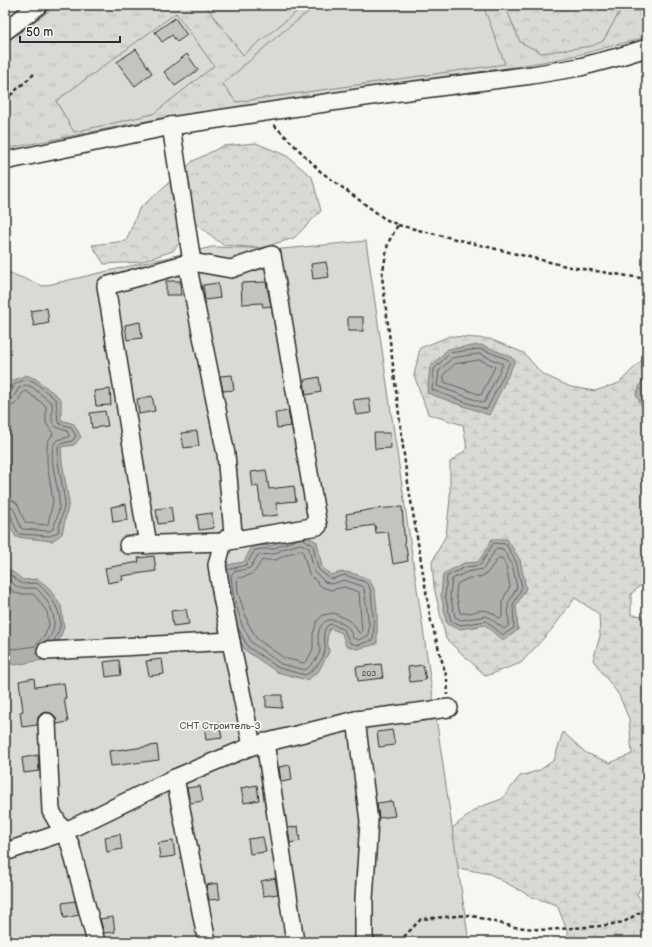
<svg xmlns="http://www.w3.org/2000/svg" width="652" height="947" font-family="'Balsamiq Sans',sans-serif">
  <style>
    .grass { fill: url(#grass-tufts); stroke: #828280 }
    .forest { fill: url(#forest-crowns); stroke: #828280 }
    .wetland { fill: url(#wetland-marsh); stroke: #828280 }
    .garden { fill: #d9d9d5; stroke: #828280 }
    .water { fill: #aeaeab; stroke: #7a7a78 }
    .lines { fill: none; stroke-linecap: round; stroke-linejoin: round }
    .shore { stroke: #5f5f5e; stroke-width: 1 }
    .building { fill: #c3c3c0; stroke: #2b2b2b }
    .minor-casing { stroke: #2b2b2b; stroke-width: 20 }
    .path { stroke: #2b2b2b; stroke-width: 2.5; stroke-dasharray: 4 3; stroke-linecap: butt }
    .minor { stroke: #f6f6f2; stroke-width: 17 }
    .labels { text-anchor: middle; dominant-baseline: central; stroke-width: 3.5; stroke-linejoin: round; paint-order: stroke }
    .number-label { font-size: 8px; fill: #515150 }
    .park-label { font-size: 10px; fill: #565656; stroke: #f6f6f2 }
  </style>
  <defs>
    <pattern id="grass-tufts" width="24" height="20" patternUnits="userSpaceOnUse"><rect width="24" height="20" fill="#d9d9d5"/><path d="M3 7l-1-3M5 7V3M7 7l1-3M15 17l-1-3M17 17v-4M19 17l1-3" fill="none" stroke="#babab7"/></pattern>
    <pattern id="forest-crowns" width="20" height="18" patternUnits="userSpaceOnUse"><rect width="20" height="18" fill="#d9d9d5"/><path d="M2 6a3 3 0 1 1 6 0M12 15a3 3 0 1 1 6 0" fill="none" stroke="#babab7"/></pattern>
    <pattern id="wetland-marsh" width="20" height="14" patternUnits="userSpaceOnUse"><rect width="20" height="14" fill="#d9d9d5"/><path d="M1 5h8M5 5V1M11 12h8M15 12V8" fill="none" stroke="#babab7"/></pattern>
  </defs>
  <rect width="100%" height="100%" fill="#f6f6f2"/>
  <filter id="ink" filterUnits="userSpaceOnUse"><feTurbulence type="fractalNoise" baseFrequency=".025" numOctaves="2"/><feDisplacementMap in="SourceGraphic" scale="8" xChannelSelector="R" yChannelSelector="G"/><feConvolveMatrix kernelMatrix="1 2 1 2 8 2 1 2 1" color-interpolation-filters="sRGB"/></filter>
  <g filter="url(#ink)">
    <polygon class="grass" points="57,5 647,5 647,37 570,57 514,67 157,119 5,149 5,43"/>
    <g class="forest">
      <polygon points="505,5 647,5 647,11 620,11 603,41 592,46 542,53 520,42"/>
      <polygon points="256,143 287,156 312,177 321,211 294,238 261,248 223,245 195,223 173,251 140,262 104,264 92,245 126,241 139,209 193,161 223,146"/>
    </g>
    <polygon class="wetland" points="450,336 490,339 524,353 542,374 571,387 595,391 619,383 642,360 647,352 647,580 631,594 631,615 647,616 647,875 637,894 647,910 647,942 568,942 570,938 557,905 532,897 490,874 448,866 440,838 477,808 502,799 520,776 540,770 554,760 563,732 586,753 610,763 632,754 629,719 619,695 593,660 600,636 599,614 575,598 553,628 521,663 486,676 446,639 434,587 432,562 446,535 450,499 450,462 467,449 463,425 428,414 414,375 420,348"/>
    <g class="garden">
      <polygon points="205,5 305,5 243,55"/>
      <polygon points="317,5 483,5 505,64 236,102 223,84 280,34"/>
      <polygon points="176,13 214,66 153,114 74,132 56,101"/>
      <polygon points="366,241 469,942 5,942 5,271 43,286 212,247 283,249"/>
    </g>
    <g class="water">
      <polygon points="481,345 510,356 515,361 489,415 427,393 430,367 448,349"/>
      <polygon points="646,371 647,371 647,417 636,395"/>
      <polygon points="26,375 36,379 61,399 61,420 74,424 81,437 74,445 61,447 62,462 69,502 62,534 52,541 16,537 9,525 5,505 5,401 7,392 12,381"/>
      <path d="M303 534 317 542 322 567 331 575C344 571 345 571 358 575 363 577 368 578 371 583 379 592 377 631 377 644L357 649 346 646 342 633 330 628 327 638 329 652 318 672 307 680 277 672 245 650 234 629 223 567 232 564 244 562 252 546 263 545 271 546 280 541Z"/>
      <polygon points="492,539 507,539 520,560 526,588 516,606 518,630 503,641 485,625 460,629 447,624 441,595 443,574 464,563 478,562 486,550"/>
      <polygon points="5,570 10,570 23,580 38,579 48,587 61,606 64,627 58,643 42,660 15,665 5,662"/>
    </g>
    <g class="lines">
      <g class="shore">
        <polygon points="481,349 507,359 510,362 487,409 485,409 432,390 434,369 450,353"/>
        <polygon points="480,354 503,364 484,403 437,386 439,371 452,358"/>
        <polygon points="480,360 494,366 495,367 481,395 444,382 444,374 455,364"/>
        <polyline points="5,396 10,394 15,384 26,379 35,382 56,400 58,422 60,424 71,427 76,436 72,441 60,444 58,447 58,462 65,502 58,532 50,536 19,534 13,523 10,512 5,510"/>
        <path d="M5 401 13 398 19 388 26 385 32 387 52 403C53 421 47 425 67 431L69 435 68 437 57 440C45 451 59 486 59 501 60 509 56 521 53 529L49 531 22 529C16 520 18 506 5 505"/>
        <path d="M5 407C22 406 17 395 26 391L46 406V423L53 434 48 441 47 447V463L53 501 48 524 47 525 26 523C18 512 23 500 5 499"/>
        <polygon points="494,543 506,544 516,562 522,587 513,605 514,628 503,635 486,621 461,625 451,621 445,595 447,576 466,567 480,565"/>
        <path d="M301 544 309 548 314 571 325 582 332 584 344 580 362 586 364 588 369 625 368 636 358 640 353 638C349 627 348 626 337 621 325 616 318 627 318 638 318 642 320 647 320 651 318 658 311 666 305 670L281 664 252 643 242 625 233 594 231 575 234 572 250 568 258 555 274 554 283 549Z"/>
        <polygon points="497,548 503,549 512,564 517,587 508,604 509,625 504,629 487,616 461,620 455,617 450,595 452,579 467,572 483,569"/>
        <path d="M302 550 303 552 309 574 322 587 331 590 344 587 359 592 362 632 359 633 354 625 348 620 334 613 323 615 317 621 313 634V649L307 661 303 663 284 658 257 639 248 623 238 593 237 580 238 578C254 575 254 573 262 560H276L286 555Z"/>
        <path d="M499 558H502L506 566 510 586 502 602V617L499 618C482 603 478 615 460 613L456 594 457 584 469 578 480 577 486 574Z"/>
        <polyline points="227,570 246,565 255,550 263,549 273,549 281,545 302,538"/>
        <path d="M5 574H9L22 584 37 583C49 593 62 610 60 626 59 631 56 637 54 641"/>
        <path d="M5 579H7L19 588H36C51 602 62 624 47 641"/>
        <polyline points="5,585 17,594 33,594 36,597 47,612 49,625 45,635 35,646 15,649 5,648"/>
        <path d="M238 628 248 647 279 668 305 675C313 672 324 659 325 650 326 640 320 634 328 625L332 624 344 630 350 643 358 645 373 640 374 625 371 592 369 586 365 582 345 575 332 579 329 578 318 569 313 545 302 538"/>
      </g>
    </g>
    <g class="building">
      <polygon points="175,18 187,35 177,42 172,35 162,42 155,32"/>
      <polygon points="136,49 152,73 135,86 117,62"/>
      <polygon points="187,54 198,70 175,86 164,72"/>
      <polygon points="326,262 329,277 313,279 311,264"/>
      <polygon points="166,281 180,281 181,295 166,295"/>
      <polygon points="266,282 271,306 263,307 262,303 242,304 241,283"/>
      <polygon points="218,283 220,298 205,300 203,285"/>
      <polygon points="47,308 49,323 34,326 31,311"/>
      <rect x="348" y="317" width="15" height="14"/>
      <polygon points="140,322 142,338 127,340 125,325"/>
      <polygon points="232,375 234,390 223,391 220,376"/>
      <polygon points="319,377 321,392 306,395 304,380"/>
      <polygon points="110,389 111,405 96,406 94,391"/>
      <polygon points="152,396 155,411 139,414 137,399"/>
      <polygon points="369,398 371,413 356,415 353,400"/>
      <polygon points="105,411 108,426 92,428 90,413"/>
      <polygon points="288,411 291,426 277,428 275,413"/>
      <polygon points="197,431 199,446 184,448 181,433"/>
      <polygon points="374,433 390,433 391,448 375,449"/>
      <polygon points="266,470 269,489 294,486 296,501 276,503 278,515 262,517 258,486 253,487 251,472"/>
      <polygon points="126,504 128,520 113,522 111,507"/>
      <polygon points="171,507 173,522 158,524 156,509"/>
      <polygon points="402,507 405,546 406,546 408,561 393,564 388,532 376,533 375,525 348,529 346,514 374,509"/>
      <polygon points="212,513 214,528 199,530 197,515"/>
      <polygon points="154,556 156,571 122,576 123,580 108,583 105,568 139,562 138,558"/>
      <polygon points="186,609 189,624 173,626 171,611"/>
      <polygon points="162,659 164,674 149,676 146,661"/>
      <polygon points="119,660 121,675 106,677 104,662"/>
      <polygon points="381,664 383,678 358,681 356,667"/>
      <polygon points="423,665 426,680 410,682 408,667"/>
      <polygon points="34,678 35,687 64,683 66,698 64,698 68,722 57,724 55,716 51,713 46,712 42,713 38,717 37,725 22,727 20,712 23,711 19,681"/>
      <polygon points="266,695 282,695 282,708 266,707"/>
      <polygon points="219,723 222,738 206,740 204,725"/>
      <polygon points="392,730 395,745 379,747 377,732"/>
      <polygon points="157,745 159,760 111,766 109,751 124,749 124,750"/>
      <polygon points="38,755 39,771 24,773 22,758"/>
      <polygon points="290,765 292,780 281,782 279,767"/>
      <polygon points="257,785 259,800 244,803 241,788"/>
      <polygon points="200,786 203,801 190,803 187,788"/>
      <polygon points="392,801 395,816 379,818 377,803"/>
      <polygon points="298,826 300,841 290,843 288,828"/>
      <polygon points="120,834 122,849 107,852 105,837"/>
      <polygon points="263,837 266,852 250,854 248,839"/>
      <polygon points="173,841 175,856 160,858 158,843"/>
      <polygon points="275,878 278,894 263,896 261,881"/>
      <polygon points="218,883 220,899 209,900 206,885"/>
      <polygon points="75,901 79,915 64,918 62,903"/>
      <polygon points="113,917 115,932 104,933 100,919"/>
    </g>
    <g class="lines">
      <g class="minor-casing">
        <g id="minor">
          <polyline points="5,31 39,5"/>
          <polyline points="171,126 192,262"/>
          <polyline points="5,161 171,126 385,94 532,75 580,67 618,57 647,48"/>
          <polyline points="187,263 226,454 233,533 223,542 217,565 222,597 252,746"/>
          <polyline points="128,545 223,542 318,526 272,255 231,269 192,262 106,286 148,545"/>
          <polyline points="46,651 231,641"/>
          <polyline points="356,720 369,821 364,899 364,939 366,942"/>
          <polyline points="47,722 51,811 70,844 96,942"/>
          <polyline points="265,742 295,942"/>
          <polyline points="175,778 207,942"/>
          <polyline points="5,852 64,832 175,778 252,746 356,720 449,708"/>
        </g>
      </g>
      <g class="path">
        <polyline points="5,100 34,74"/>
        <polyline points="274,125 320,171 385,219 398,225 388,243 382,276 406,471 431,621 447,679 448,695"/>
        <polyline points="398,225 570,267 647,279"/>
        <polyline points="399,942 421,919 469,915 514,927 546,930 600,926 624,922 647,908"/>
      </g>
      <use href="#minor" class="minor"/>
    </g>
  </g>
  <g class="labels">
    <g class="number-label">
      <text x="369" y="673">203</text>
    </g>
    <g class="park-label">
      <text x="220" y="726">СНТ Строитель-3</text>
    </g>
  </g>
  <rect width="652" height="947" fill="none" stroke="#f6f6f2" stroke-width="20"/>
  <rect x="10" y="10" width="632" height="927" fill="none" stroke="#2b2b2b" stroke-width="1.5" filter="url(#ink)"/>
  <path d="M20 36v6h100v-6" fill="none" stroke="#2b2b2b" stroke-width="2"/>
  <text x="26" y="36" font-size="12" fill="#2b2b2b" stroke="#f6f6f2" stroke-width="3" paint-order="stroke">50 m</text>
</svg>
